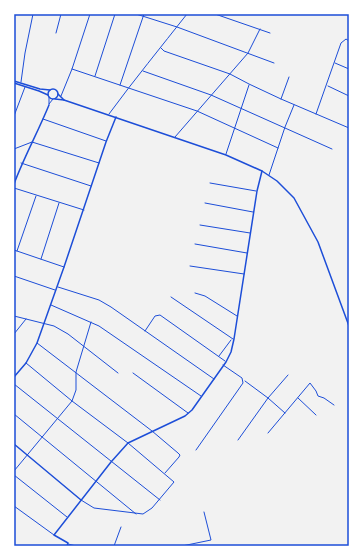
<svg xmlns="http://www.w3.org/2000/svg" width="363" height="560" font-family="Figtree,sans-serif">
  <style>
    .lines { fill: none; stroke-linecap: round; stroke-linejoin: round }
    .minor { stroke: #1d4ed8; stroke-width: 1 }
    .tertiary { stroke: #1d4ed8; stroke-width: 1.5 }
    .neatline { fill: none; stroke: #1d4ed8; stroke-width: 1.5 }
  </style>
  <rect width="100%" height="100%" fill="#f2f2f2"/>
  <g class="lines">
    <g class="minor">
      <polyline points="136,14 177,27 274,63"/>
      <polyline points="215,14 270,33"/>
      <polyline points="56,33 61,14"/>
      <polyline points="161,48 164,51 230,74 249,84 281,99 349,128"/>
      <polyline points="335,63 349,69"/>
      <polyline points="72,69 197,111 278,148"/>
      <polyline points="143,71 211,95 332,149"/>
      <polyline points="95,76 115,14"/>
      <polyline points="21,82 25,53 33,14"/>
      <polyline points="120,85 144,14"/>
      <polyline points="328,86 349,96"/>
      <polyline points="61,96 72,69 90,14"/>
      <polyline points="49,97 49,104"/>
      <polyline points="281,99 289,77"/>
      <polyline points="49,104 53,99"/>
      <path d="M109 114C134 80 161 47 187 14"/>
      <polyline points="316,114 341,43 346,39 349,41"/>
      <polyline points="14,116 25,87"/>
      <polyline points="43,119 106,141"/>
      <polyline points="175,137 248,53 260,29"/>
      <polyline points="14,149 32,142 99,163"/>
      <polyline points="226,154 249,85"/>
      <polyline points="21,163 91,186"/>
      <polyline points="269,175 285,127 294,105"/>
      <polyline points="210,183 256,191"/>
      <polyline points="14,188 84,210"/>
      <polyline points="205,203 253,212"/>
      <polyline points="200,225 250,233"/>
      <polyline points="195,244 247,253"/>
      <polyline points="14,250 64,267"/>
      <polyline points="17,251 36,196"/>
      <polyline points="41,259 59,203"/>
      <polyline points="190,266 244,274"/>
      <polyline points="14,276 55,290"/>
      <polyline points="58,287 99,300 111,307 214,379"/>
      <polyline points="195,293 205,296 237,316"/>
      <polyline points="171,297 233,339"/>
      <polyline points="51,305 99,326 201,396"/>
      <polyline points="14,316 54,326 68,334 118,373"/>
      <polyline points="145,331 155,316 160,315 225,361"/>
      <polyline points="14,334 26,319"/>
      <polyline points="37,343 152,431 178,453 180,455 179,457 165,473"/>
      <polyline points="219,356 231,340"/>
      <polyline points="26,363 72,401 128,443 174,482 152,508 143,514 94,508 81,500"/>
      <polyline points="133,373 188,413"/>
      <polyline points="245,381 268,398 285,413"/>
      <polyline points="14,384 160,500"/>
      <polyline points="298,398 316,415"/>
      <polyline points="14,414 136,514"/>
      <polyline points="268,433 310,383 316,391 318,396 324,398 334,405"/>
      <polyline points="238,440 268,398 288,375"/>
      <polyline points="196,450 243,383 242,378 223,365"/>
      <polyline points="14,471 72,401 76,390 76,372 91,322"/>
      <polyline points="14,475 67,517"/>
      <polyline points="14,506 54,535"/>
      <polyline points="68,544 76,546"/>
      <polyline points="114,546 121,527"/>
      <polyline points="182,546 211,540 204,512"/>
    </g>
    <g class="tertiary">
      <polyline points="14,81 40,89 50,90"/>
      <polyline points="14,83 39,91 48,95"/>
      <circle cx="53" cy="94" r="5"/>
      <polyline points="58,94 64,100"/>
      <polyline points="55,99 64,100 226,155 262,171 277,181 294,198 318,242 349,326"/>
      <path d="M14 184C24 157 38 132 49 105"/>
      <polyline points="14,377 26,363 37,343 64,267 106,142 116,117"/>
      <polyline points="14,444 81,500"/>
      <polyline points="67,546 68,543 54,535 111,462 128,443 185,416 192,410 226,362 231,352 234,339 257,191 262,171"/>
    </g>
  </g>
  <rect width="363" height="560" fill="none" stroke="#ffffff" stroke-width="30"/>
  <rect x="15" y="15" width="333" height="530" class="neatline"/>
</svg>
